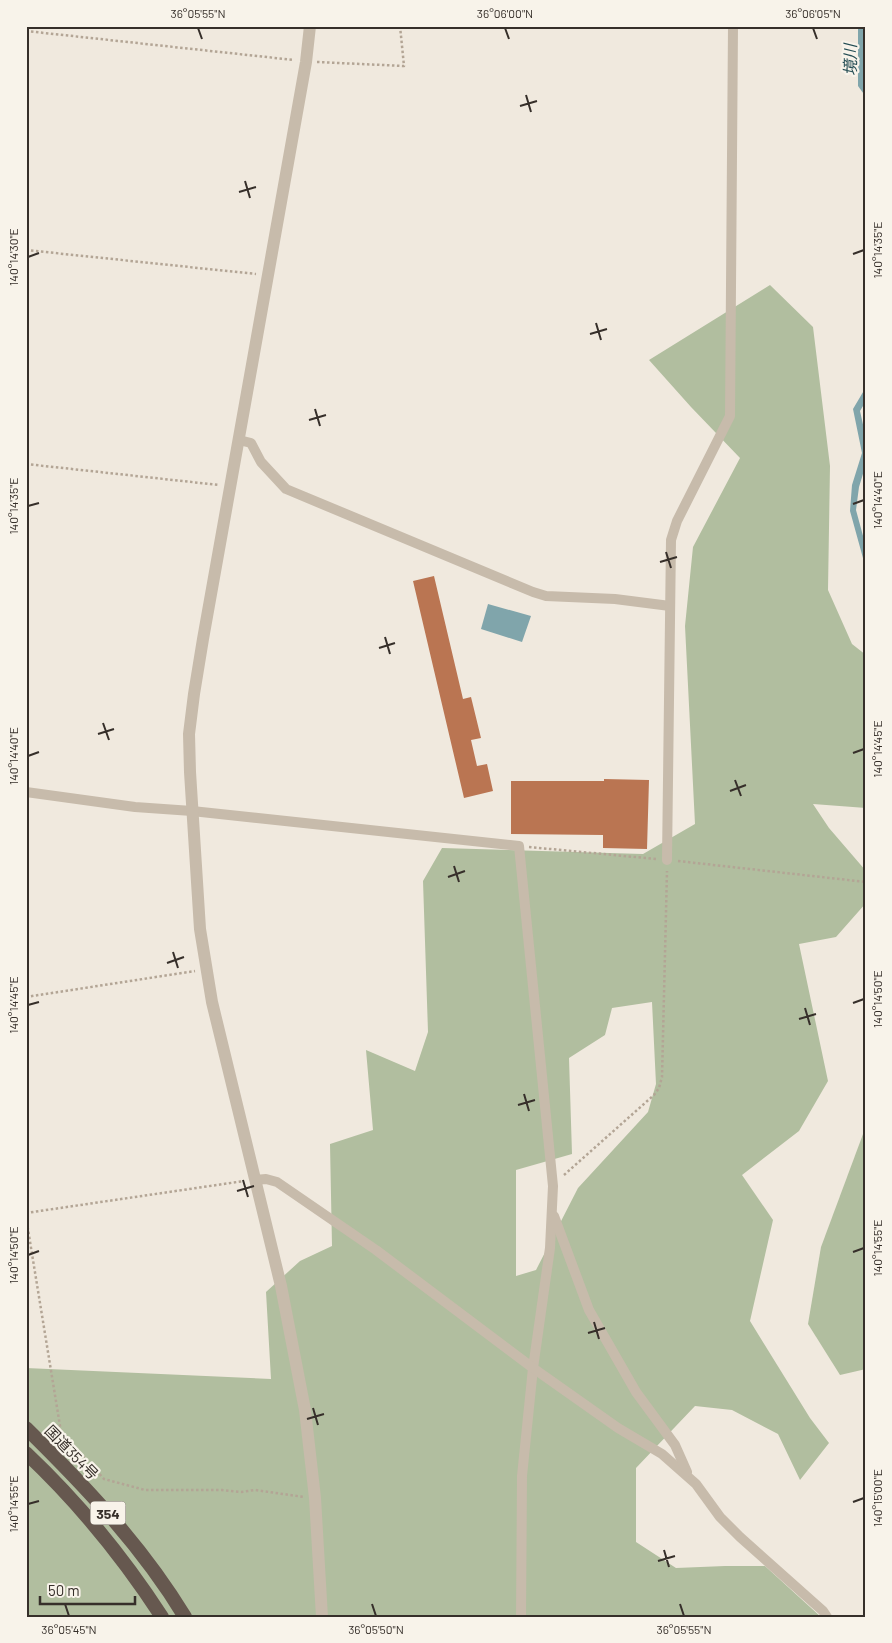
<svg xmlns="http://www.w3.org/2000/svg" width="892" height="1643" font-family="Barlow,'Noto Sans JP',sans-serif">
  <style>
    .green { fill: #b1be9f; fill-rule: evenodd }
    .water { fill: #80a5ab }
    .building { fill: #ba7552 }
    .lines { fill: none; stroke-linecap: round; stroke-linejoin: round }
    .path { stroke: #b3a595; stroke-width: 2.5; stroke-dasharray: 2.5 2.5; stroke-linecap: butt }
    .minor { stroke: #c7bbab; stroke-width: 10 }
    .tertiary { stroke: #c7bbab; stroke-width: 12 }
    .trunk { stroke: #66584f; stroke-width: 14 }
    .ticks { fill: none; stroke: #362f2a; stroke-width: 2 }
    .labels { text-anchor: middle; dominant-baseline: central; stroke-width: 4.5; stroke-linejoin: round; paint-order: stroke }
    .shield { fill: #f8f3ea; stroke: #706a64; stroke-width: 1 }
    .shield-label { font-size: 14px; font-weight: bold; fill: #362f2a }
    .street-label { font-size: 15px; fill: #362f2a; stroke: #f8f3ea }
    .water-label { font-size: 16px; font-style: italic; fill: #234c53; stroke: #f8f3ea }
    .neatline { fill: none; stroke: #362f2a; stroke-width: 2 }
    .ticks-label { font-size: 12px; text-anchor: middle; fill: #362f2a }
  </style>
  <rect width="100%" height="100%" fill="#f0e9de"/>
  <g class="green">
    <path d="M770 285 813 327 830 466 828 590 852 644 866 655V808L813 804 829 828 866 871V903L836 937 799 944 828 1081 799 1131 742 1175 773 1220 750 1321 810 1418 829 1443 800 1480 778 1434 732 1410 695 1406 636 1468V1542L676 1568 725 1566H765L821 1617H26V1368L271 1379 266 1292 300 1261 332 1246 330 1144 373 1130 366 1050 415 1071 428 1032 423 881 442 848 643 854 695 824 685 626 693 547 740 458 691 407 649 360ZM652 1002 656 1084 648 1112 578 1188 536 1270 516 1276V1170L572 1154 569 1058 605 1035 612 1008Z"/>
    <polygon points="866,1126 866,1369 840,1375 808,1324 821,1247"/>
  </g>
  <g class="water">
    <polygon points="858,26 865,26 866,97 858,86"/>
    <polygon points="866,387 866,401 860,411 866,438 866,464 859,487 856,510 866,547 866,569 850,511 852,485 862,453 853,409"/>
    <polygon points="488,604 531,616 522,642 481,629"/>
  </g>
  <g class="building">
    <polygon points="434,576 463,699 471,697 481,738 471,740 477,766 487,764 493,791 464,798 413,581"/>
    <polygon points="604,779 649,780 647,849 603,848 603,835 511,834 511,781 604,781"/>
  </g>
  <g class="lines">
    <g class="path">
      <polyline points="26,31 294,60"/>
      <polyline points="317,62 404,66 400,26"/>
      <polyline points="26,250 256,274"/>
      <polyline points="26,464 219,485"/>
      <polyline points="529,847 656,859"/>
      <polyline points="678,861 866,882"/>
      <polyline points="26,997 195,971"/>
      <polyline points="564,1175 654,1095 659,1088 662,1077 667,871"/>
      <polyline points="26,1213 244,1181"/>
      <polyline points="26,1217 61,1432 104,1479 145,1490 222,1490 241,1492 255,1490 304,1497"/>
    </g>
    <g class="minor">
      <polyline points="239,440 251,443 261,462 286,489 533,592 546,596 615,599 670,606"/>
      <polyline points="26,792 135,807 192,811 519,846 553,1186 550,1248 533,1368 522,1476 521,1617"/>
      <polyline points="667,860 671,540 677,521 730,416 733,26"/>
      <polyline points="255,1180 266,1179 277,1182 376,1250 533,1368 618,1428 662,1454 696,1484 720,1517 740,1537 823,1611 827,1617"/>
      <polyline points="554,1216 589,1310 636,1392 675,1445 687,1472"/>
    </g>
    <polyline class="tertiary" points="310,26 306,62 203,639 194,694 189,734 190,772 200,929 212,1002 281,1286 305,1410 315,1498 322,1617"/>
    <g class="trunk">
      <path d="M26 1428C85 1486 142 1546 185 1617"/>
      <path d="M26 1453C78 1502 123 1557 162 1617"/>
    </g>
  </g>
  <path class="ticks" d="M198 28 202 39M505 28 509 39M813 28 817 39M526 95 531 112M520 106 537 101M245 181 250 198M239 192 256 187M853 254 864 250M28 257 39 253M596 323 601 340M590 334 607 329M315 409 320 426M309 420 326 415M853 504 864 500M28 506 39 503M666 552 671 568M660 562 677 557M385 637 390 654M379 648 395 643M103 723 109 740M98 734 114 729M853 753 864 749M28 756 39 752M735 780 741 796M730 791 746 785M454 866 459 882M448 877 465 871M173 952 178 968M167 963 184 957M853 1003 864 999M28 1005 39 1002M805 1008 810 1025M799 1019 816 1014M524 1094 529 1111M518 1105 535 1100M243 1180 248 1197M237 1191 254 1186M853 1252 864 1248M28 1255 39 1251M594 1322 599 1339M588 1333 605 1328M313 1408 318 1425M307 1419 324 1414M853 1502 864 1498M28 1504 39 1501M664 1550 669 1567M658 1561 675 1556M65 1604 69 1616M372 1604 376 1616M680 1604 684 1616"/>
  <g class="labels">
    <rect class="shield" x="90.5" y="1501.5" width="35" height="23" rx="4"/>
    <g class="shield-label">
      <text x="108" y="1513">354</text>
    </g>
    <g class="street-label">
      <text transform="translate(72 1452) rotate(46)">国道354号</text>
    </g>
    <g class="water-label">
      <text transform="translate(849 60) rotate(-90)">境川</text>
    </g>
  </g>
  <rect width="892" height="1643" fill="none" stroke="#f8f3ea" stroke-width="55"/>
  <path d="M40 1596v8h95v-8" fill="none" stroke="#362f2a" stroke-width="2.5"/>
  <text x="48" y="1596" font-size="15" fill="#362f2a" stroke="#f8f3ea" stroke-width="4" paint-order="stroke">50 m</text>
  <rect x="28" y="28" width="836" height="1588" class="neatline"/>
  <g class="ticks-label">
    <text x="198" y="18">36°05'55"N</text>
    <text x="505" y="18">36°06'00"N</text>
    <text x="813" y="18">36°06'05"N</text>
    <text transform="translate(878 250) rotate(-90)" y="4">140°14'35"E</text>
    <text transform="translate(14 257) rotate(-90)" y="4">140°14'30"E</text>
    <text transform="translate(878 500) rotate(-90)" y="4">140°14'40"E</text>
    <text transform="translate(14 506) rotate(-90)" y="4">140°14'35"E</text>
    <text transform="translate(878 749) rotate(-90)" y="4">140°14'45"E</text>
    <text transform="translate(14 756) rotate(-90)" y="4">140°14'40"E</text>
    <text transform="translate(878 999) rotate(-90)" y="4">140°14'50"E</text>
    <text transform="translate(14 1005) rotate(-90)" y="4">140°14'45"E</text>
    <text transform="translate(878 1248) rotate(-90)" y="4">140°14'55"E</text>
    <text transform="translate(14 1255) rotate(-90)" y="4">140°14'50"E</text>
    <text transform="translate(878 1498) rotate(-90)" y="4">140°15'00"E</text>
    <text transform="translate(14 1504) rotate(-90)" y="4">140°14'55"E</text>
    <text x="69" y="1634">36°05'45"N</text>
    <text x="376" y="1634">36°05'50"N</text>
    <text x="684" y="1634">36°05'55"N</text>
  </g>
</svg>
